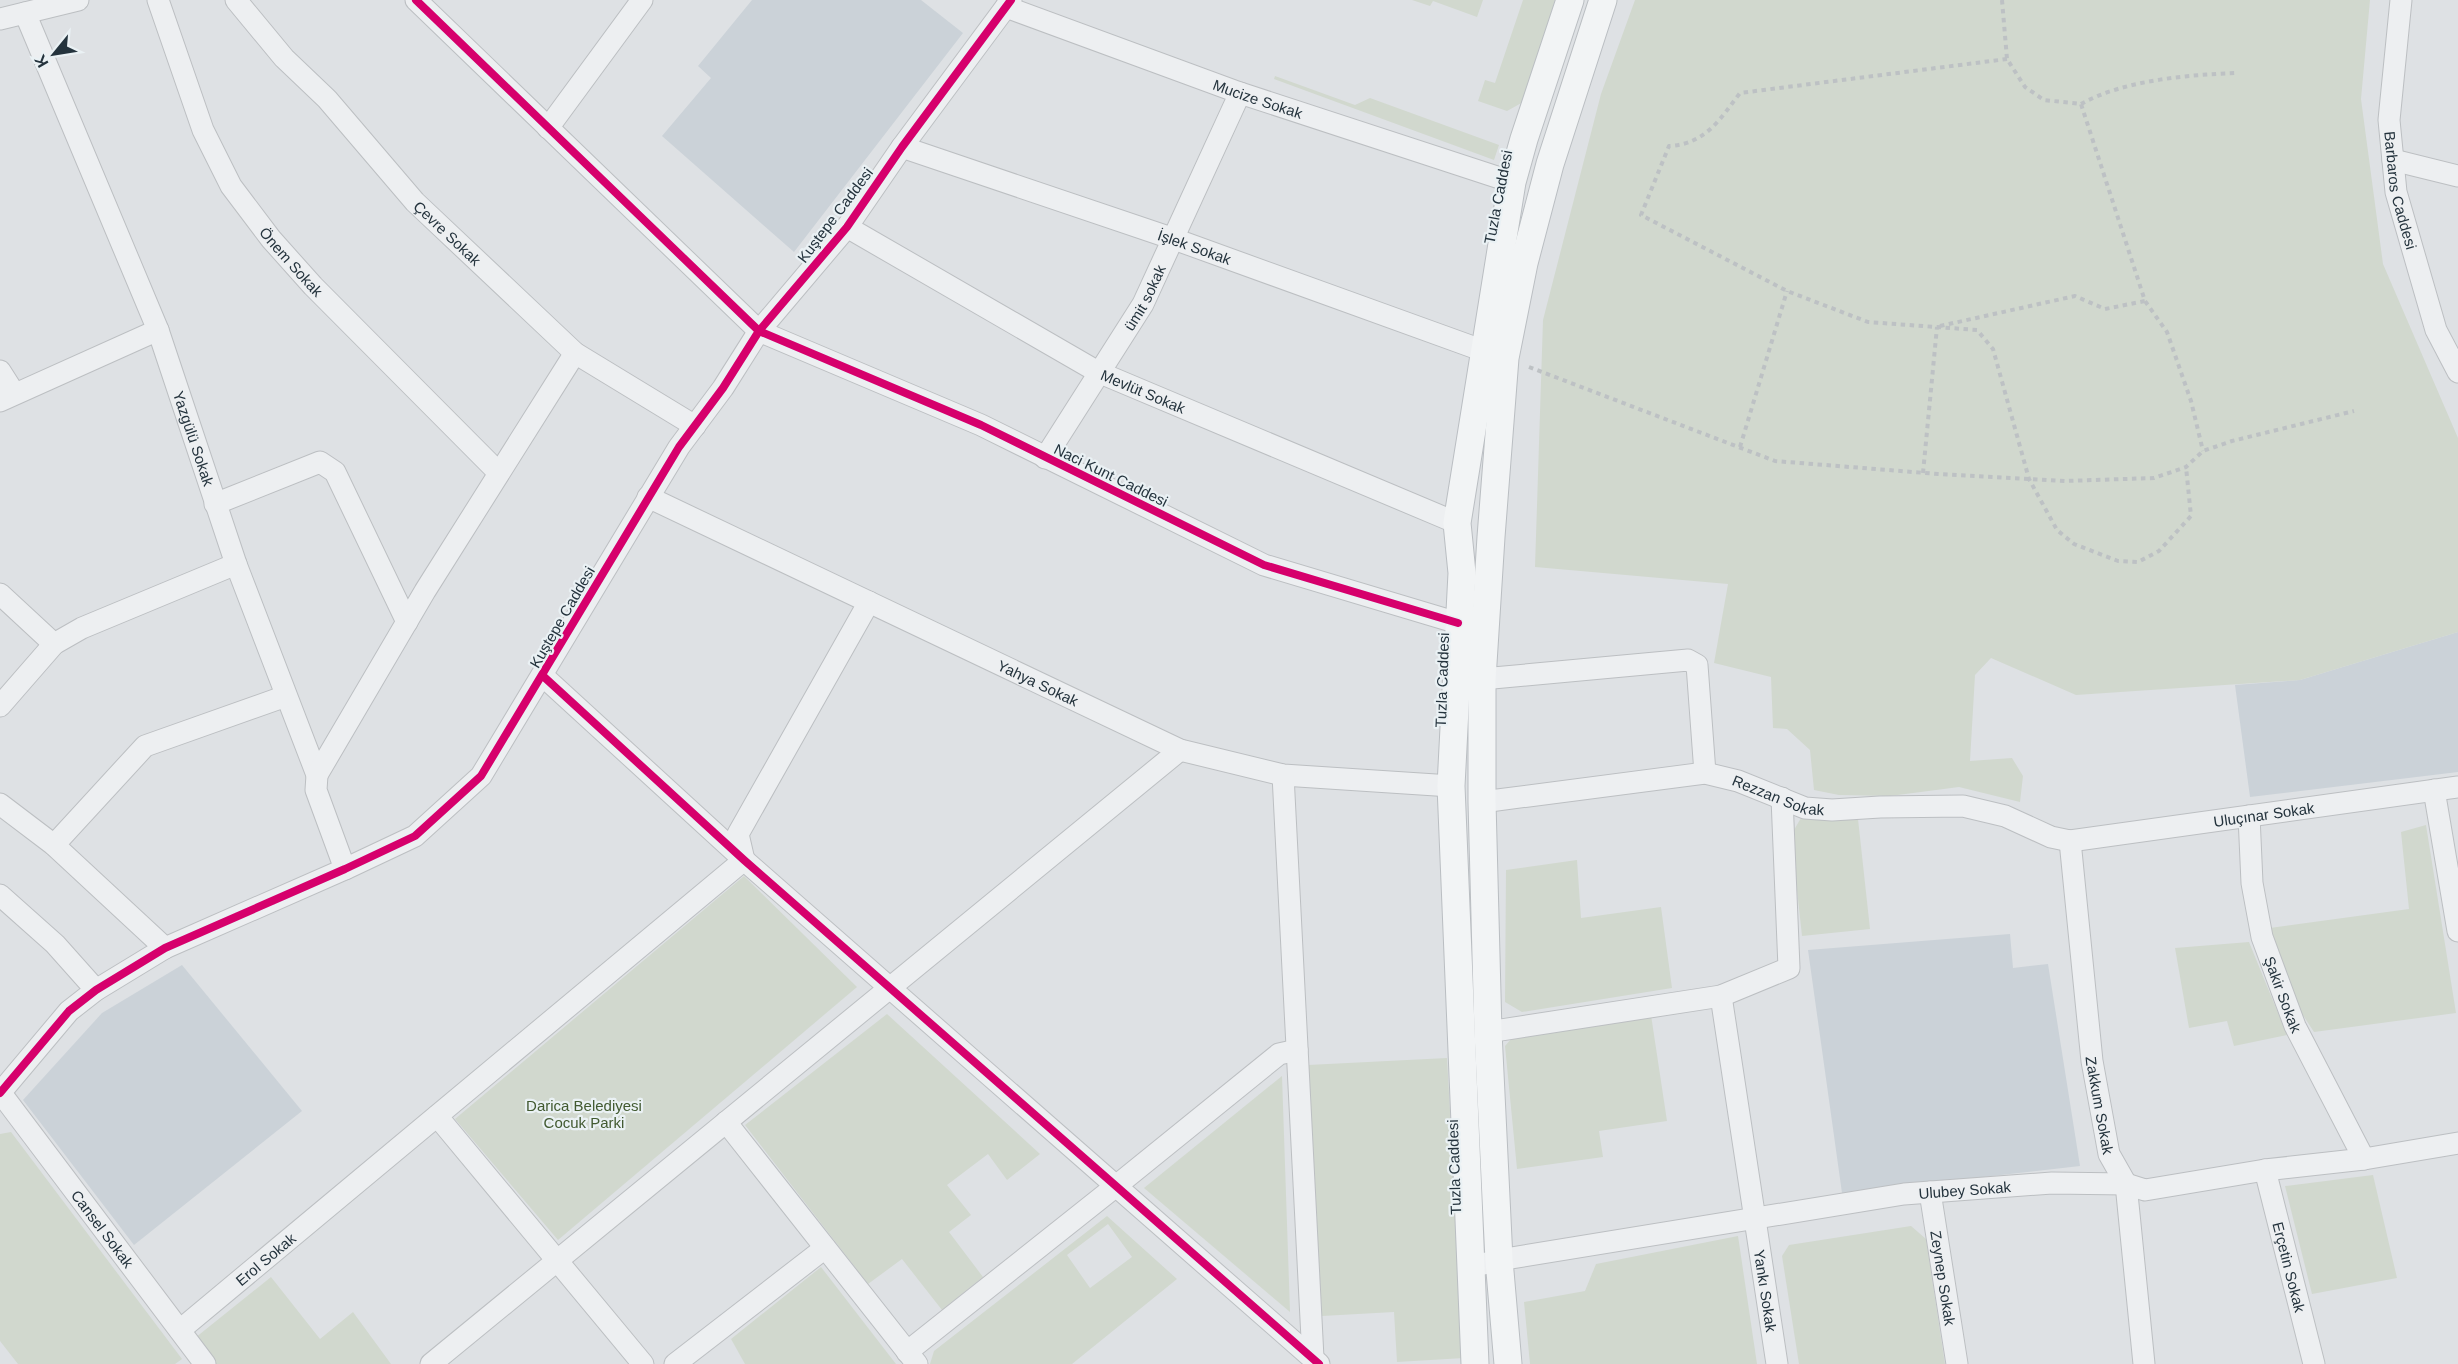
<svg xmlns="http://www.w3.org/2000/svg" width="2458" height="1364" font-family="Arial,sans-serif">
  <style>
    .built { fill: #cbd2d8 }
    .green { fill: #d1d8ce; fill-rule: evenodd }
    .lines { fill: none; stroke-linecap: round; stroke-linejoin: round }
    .minor-casing { stroke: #bcbfc2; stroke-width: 23 }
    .major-casing { stroke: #babec2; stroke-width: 29 }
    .path { stroke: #bdc1c4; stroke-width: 4; stroke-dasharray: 4.5 4.5; stroke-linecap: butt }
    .minor { stroke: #edeff1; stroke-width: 21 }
    .major { stroke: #f2f4f5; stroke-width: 27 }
    .cycleway-casing { stroke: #eaf1f4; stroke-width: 11 }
    .cycleway { stroke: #d6006c; stroke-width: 8 }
    .labels { text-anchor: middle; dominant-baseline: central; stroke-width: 4.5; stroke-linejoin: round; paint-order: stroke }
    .street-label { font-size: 15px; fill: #24333d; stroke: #eaf1f4 }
    .park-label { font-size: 15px; fill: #425a31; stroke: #eaf1f4 }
  </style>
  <rect width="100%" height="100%" fill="#dee1e4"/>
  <g class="built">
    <polygon points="752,0 921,0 963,33 794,252 662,136 711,78 698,66"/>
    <polygon points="2458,632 2458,772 2250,797 2235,685 2300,680"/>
    <polygon points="2010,934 2013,968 2048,964 2080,1166 1842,1193 1808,950"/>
    <polygon points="182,965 302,1111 134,1245 23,1100 102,1013"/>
  </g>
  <g class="green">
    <polygon points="1412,0 1483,0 1477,17 1433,1 1430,6"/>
    <polygon points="1523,0 1555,0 1525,101 1507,111 1478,101 1485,80 1495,83"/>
    <polygon points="1635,0 2370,0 2361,99 2383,264 2458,438 2458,632 2300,680 2076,695 1991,658 1975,675 1970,761 2012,758 2023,776 2020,802 1959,787 1890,796 1839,795 1814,790 1810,750 1787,729 1773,728 1771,677 1714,663 1728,584 1535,567 1543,320 1601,94"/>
    <polygon points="1275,76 1355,105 1370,98 1499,145 1494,160 1274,79"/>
    <polygon points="1801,818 1858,819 1870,929 1802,936 1791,835"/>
    <polygon points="2426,825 2456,1013 2314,1032 2297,1006 2270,928 2409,909 2401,832"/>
    <polygon points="1577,860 1581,918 1661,907 1672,988 1522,1012 1505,1002 1506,870"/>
    <polygon points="744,876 857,987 558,1240 455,1119"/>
    <polygon points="2249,942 2287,1035 2234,1046 2227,1021 2189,1028 2175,948"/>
    <polygon points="887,1014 1040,1154 1007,1180 988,1154 947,1185 971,1215 949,1232 983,1277 942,1310 902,1259 868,1284 745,1125"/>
    <polygon points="1651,1015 1667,1121 1599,1131 1603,1157 1517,1169 1505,1046 1512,1038"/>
    <polygon points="1447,1058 1464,1358 1397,1362 1394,1312 1322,1316 1308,1065"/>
    <polygon points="1282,1076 1290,1312 1144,1188"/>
    <polygon points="11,1132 182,1359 175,1364 18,1364 0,1341 0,1134"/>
    <polygon points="2373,1175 2397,1278 2312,1294 2285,1186"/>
    <path d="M1107 1216 1177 1279 1072 1364H930L934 1351ZM1108 1224 1132 1257 1090 1288 1067 1255Z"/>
    <polygon points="1911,1226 1926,1239 1945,1364 1799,1364 1782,1256 1789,1245"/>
    <polygon points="1738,1236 1757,1364 1530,1364 1524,1302 1585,1291 1596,1264"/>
    <polygon points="821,1267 896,1364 745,1364 731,1339"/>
    <polygon points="271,1277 320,1339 353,1312 391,1364 215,1364 195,1338"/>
  </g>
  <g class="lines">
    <g class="minor-casing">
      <g id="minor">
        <path id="s1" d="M158 0 203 130 231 186 271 239 313 286 499 473"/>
        <path id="s2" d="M236 0 284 58 327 99 415 202 575 353 695 426"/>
        <polyline points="416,0 759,331 981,425 1264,565 1458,623"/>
        <path id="s3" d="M2401 0 2389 120 2396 192 2436 330 2458 372"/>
        <path id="s4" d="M1006 7 1240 93 1512 182"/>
        <path id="s5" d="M25 13 158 330 236 564 317 775 316 790 345 869"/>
        <polyline points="0,19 78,0"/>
        <polyline points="548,128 642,0"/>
        <path id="s6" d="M902 147 1174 239 1484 351"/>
        <polyline points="2393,160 2458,176"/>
        <path id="s7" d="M847 227 1098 372 1457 523"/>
        <polyline points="0,371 14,393"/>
        <polyline points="0,401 158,330"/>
        <path id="s8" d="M1045 458 1143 304 1240 93"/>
        <path id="s9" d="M648 497 1180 750 1283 775 1451 786"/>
        <polyline points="215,504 320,462 335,472 407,622"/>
        <polyline points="0,594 54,644"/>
        <polyline points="543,676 744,860 1319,1364"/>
        <polyline points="1482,679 1688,660 1697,665 1705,773"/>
        <polyline points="0,706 54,644 82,628 236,564"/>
        <polyline points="317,775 425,591 575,353"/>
        <polyline points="1283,775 1313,1358"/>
        <polyline points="2434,790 2458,931"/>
        <path id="s10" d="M1482 802 1705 773 1738 781 1805 808 1832 810 1880 807 1963 806 2005 816 2051 837 2070 841 2458 787"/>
        <polyline points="0,804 54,845 165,948"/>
        <path id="s11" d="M2249 816 2252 883 2262 937 2295 1026 2364 1159"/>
        <path id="s12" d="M2070 841 2092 1061 2109 1154 2126 1184 2144 1364"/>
        <polyline points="54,845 145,746 286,696"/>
        <polyline points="0,895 55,944 96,990"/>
        <path id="s13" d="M1721 996 1777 1364"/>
        <polyline points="1488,1032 1721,996 1789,968 1782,798"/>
        <path id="s14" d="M0 1092 205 1364"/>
        <polyline points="0,1093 69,1011 96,990 165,948 345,869 415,836 481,776 679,447 723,388 759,331 847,227 902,147 1011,0"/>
        <polyline points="437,1116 643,1364"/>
        <polyline points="726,1122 917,1364"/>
        <path id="s15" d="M2265 1170 2314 1364"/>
        <path id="s16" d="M1930 1192 1957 1364"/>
        <path id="s17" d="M1471 1267 1499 1260 1904 1194 2052 1183 2126 1184 2145 1190 2265 1170 2364 1159 2458 1143"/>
        <path id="s18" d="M180 1330 744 860 738 834 869 602"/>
        <polyline points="907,1352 1116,1186 1279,1054 1297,1050"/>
        <polyline points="431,1364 1180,750"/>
        <polyline points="675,1364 825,1248"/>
      </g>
    </g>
    <g class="major-casing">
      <g id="major">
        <polyline points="1475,1364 1451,786 1462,573 1457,523 1512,182 1524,139 1570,0"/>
        <polyline points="1508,1364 1499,1260 1488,1032 1482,802 1482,679 1491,537 1505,358 1524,263 1550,164 1603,0"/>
      </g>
    </g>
    <g class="path">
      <polyline points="2002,0 2007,59 2025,87 2044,100 2081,104 2145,301 2167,332 2191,401 2203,451"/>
      <path d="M2007 59 1740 93C1720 119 1706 144 1669 146L1641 215 1787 291 1868 322 1977 330 1993 349 2029 479 2057 530 2074 544 2118 561 2138 562 2159 551 2191 516 2186 467"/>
      <path d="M2081 104C2124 80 2187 75 2235 73"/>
      <polyline points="1940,326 2075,296 2105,309 2145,301"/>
      <polyline points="1529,367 1775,461 1938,474 2065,481 2154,478 2186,467 2203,451 2232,441 2354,411"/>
      <polyline points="1740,447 1787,291"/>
      <polyline points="1923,473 1937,327"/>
    </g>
    <use href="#minor" class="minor"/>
    <use href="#major" class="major"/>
    <g class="cycleway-casing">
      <g id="cycleway">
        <polyline points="416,0 759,331 981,425 1264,565 1458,623"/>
        <polyline points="543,676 744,860 1319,1364"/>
        <polyline points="0,1093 69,1011 96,990 165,948 345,869 415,836 481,776 679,447 723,388 759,331 847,227 902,147 1011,0"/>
      </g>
    </g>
    <use href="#cycleway" class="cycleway"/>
  </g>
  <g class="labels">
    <g class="street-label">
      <text stroke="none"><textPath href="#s4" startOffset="268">Mucize Sokak</textPath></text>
      <text stroke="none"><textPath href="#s3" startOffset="192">Barbaros Caddesi</textPath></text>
      <text transform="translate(1498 197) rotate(-79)">Tuzla Caddesi</text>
      <text transform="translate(835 215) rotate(-53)">Kuştepe Caddesi</text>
      <text stroke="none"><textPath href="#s2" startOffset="315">Çevre Sokak</textPath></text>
      <text stroke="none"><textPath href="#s6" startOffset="309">İşlek Sokak</textPath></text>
      <text stroke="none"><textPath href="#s1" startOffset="297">Önem Sokak</textPath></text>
      <text stroke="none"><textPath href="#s8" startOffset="189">ümit sokak</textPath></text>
      <text stroke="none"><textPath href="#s7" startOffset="339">Mevlüt Sokak</textPath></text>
      <text stroke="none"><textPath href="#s5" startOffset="458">Yazgülü Sokak</textPath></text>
      <text transform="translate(1111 475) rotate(26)">Naci Kunt Caddesi</text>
      <text transform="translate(562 617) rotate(-60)">Kuştepe Caddesi</text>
      <text transform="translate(1442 680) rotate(-88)">Tuzla Caddesi</text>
      <text stroke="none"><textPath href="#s9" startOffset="432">Yahya Sokak</textPath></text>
      <text stroke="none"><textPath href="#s10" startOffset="302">Rezzan Sokak</textPath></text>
      <text stroke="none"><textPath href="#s10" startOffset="798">Uluçınar Sokak</textPath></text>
      <text stroke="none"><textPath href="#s11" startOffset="183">Şakir Sokak</textPath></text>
      <text stroke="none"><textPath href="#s12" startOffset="266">Zakkum Sokak</textPath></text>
      <text transform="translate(1454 1167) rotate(-92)">Tuzla Caddesi</text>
      <text stroke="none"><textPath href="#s17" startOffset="500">Ulubey Sokak</textPath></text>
      <text stroke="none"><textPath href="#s14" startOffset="171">Cansel Sokak</textPath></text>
      <text stroke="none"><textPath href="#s18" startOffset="111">Erol Sokak</textPath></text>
      <text stroke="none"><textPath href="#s15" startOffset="100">Erçetin Sokak</textPath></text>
      <text stroke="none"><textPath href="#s16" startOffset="87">Zeynep Sokak</textPath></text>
      <text stroke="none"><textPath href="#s13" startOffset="298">Yankı Sokak</textPath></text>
    </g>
    <g class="park-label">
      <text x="584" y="1105">Darica Belediyesi<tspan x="584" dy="17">Cocuk Parki</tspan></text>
    </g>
  </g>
  <g transform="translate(54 54) rotate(240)" stroke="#eaf1f4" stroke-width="4.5" paint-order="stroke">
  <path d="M0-4.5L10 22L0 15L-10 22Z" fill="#24333d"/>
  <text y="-9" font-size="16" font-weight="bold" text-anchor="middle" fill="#24333d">K</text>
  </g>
</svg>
